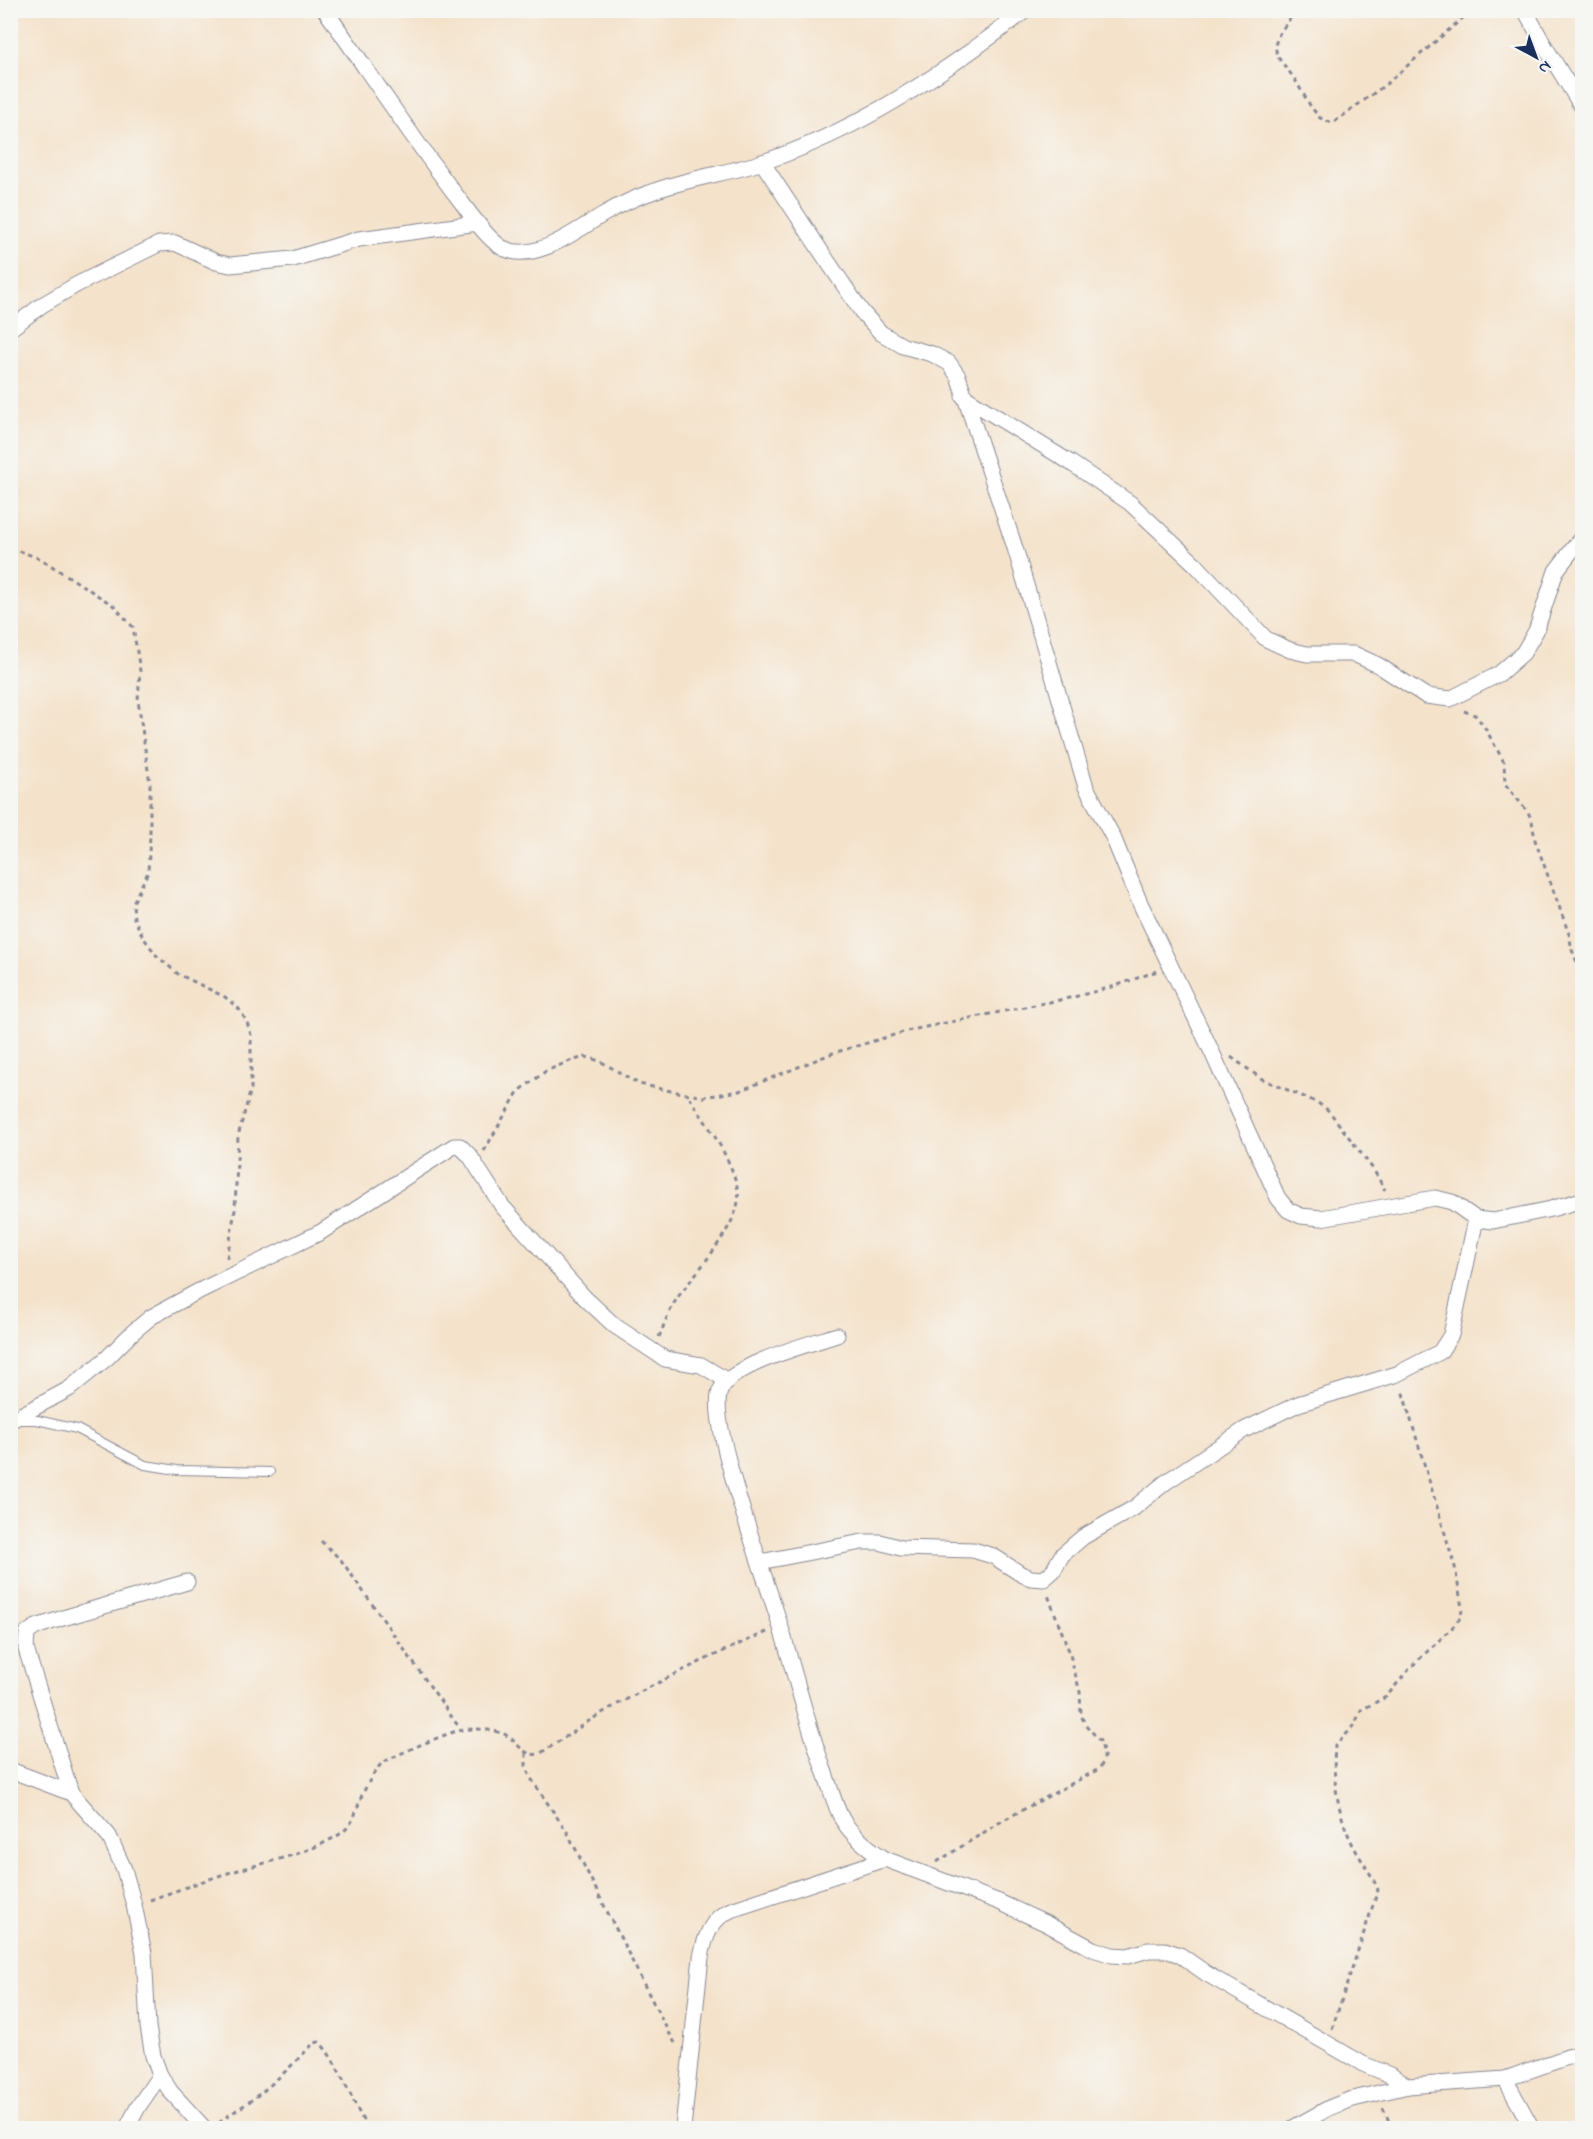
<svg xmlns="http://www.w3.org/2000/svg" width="1593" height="2139" font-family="'Indie Flower',sans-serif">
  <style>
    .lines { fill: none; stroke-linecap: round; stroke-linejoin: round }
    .service-casing { stroke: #888894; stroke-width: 10 }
    .minor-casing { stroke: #888894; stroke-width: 17 }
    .path { stroke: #888894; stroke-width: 3; stroke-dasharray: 4.5 4.5; stroke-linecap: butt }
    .service { stroke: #fff; stroke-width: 8 }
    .minor { stroke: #fff; stroke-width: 15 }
  </style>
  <rect width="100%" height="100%" fill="#f6f6f2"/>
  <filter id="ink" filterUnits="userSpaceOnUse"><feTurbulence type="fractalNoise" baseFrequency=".0167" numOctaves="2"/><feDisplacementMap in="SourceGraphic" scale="12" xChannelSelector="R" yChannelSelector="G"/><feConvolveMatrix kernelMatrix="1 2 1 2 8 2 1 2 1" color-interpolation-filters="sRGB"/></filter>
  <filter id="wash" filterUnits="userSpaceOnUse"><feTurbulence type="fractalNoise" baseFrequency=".008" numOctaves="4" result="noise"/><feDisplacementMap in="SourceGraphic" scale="24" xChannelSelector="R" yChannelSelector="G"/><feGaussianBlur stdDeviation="1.35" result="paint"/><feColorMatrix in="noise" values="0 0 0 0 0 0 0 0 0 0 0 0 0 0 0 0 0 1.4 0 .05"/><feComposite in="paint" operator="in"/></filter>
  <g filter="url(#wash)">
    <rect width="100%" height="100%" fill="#f4e2ca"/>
  </g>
  <g filter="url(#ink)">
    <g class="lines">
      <g class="service-casing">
        <polyline id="service" points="17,1420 37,1420 77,1429 145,1465 177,1470 270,1472"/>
      </g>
      <g class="minor-casing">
        <g id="minor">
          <path d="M325 10C371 75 414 141 462 203 472 216 490 243 505 249 536 263 578 229 604 214 618 206 634 198 649 193 686 178 726 174 763 162 858 131 948 71 1026 10"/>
          <polyline points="1525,10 1544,45 1582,107"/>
          <polyline points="762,162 824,256 862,312 881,333 903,346 932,354 949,363 958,376 1015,548 1086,787 1113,837 1140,903 1210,1048 1278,1198 1288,1210 1301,1216 1321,1218 1435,1198 1452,1202 1476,1219 1493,1221 1551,1209 1582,1200"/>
          <polyline points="10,329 42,305 76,285 159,244 175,243 216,262 230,265 293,259 359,239 478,223"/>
          <polyline points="963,396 1071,463 1130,503 1195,564 1266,639 1290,650 1307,654 1354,654 1378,665 1426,696 1450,699 1499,674 1523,653 1536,631 1556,571 1582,537"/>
          <path d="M837 1335C810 1344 731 1364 720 1391 707 1423 769 1586 781 1628 796 1678 808 1727 826 1776 831 1790 835 1806 842 1819 852 1836 868 1848 885 1859"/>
          <polyline points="10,1421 69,1389 107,1358 133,1332 151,1317 195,1293 321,1232 454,1146 460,1146 470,1156 502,1206 585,1298 615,1326 665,1359 701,1365 728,1381"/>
          <polyline points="760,1562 862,1542 880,1542 901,1548 973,1550 993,1556 1021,1574 1031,1578 1044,1579 1053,1571 1062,1555 1083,1537 1134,1508 1166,1482 1244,1430 1298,1404 1397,1374 1440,1352 1451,1335 1476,1219"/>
          <polyline points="10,1770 71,1793 109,1836 124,1869 134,1905 144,1953 148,2027 153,2056 160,2075 171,2092 204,2128"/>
          <polyline points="71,1793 26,1649 27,1633 36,1627 63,1618 187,1582"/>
          <polyline points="1505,2079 1532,2128"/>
          <polyline points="127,2128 138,2107 160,2075"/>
          <path d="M683 2128 701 1957C705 1937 711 1918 731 1910L885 1859 999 1902 1047 1924 1093 1949 1112 1955 1128 1956 1148 1950H1165L1180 1955 1207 1974 1363 2064 1390 2075 1408 2086"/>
          <polyline points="1293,2128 1329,2108 1349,2100 1408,2086 1505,2079 1582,2052"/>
        </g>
      </g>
      <g class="path">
        <polyline points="1296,10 1279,34 1275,45 1277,56 1294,78 1311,107 1320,118 1333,123 1385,85 1472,10"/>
        <polyline points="10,548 39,558 74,580 114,606 133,627 140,671 138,700 150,784 150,835 148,872 133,903 134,918 143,937 157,956 178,974 225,997 239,1009 247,1022 251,1035 251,1089 238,1136 235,1210 227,1258"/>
        <polyline points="1464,711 1475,715 1484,726 1504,762 1505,784 1528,812 1532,821 1535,840 1569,934 1572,950 1582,974"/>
        <polyline points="1231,1057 1262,1079 1318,1103 1329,1111 1373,1169 1385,1190"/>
        <polyline points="484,1151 518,1092 546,1071 570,1061 586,1057 600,1061 639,1084 666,1090 704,1097 739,1091 833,1053 911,1030 1074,997 1112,987 1157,971"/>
        <path d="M659 1337C664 1325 669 1311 676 1300 693 1275 744 1221 738 1191 732 1157 705 1122 687 1094"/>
        <polyline points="321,1541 341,1560 461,1730"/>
        <polyline points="526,1753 526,1766 530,1777 567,1832 662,2020 675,2043"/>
        <polyline points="937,1862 1002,1821 1099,1769 1104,1761 1104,1753 1100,1741 1085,1724 1081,1715 1080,1692 1069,1651 1048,1595"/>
        <path d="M150 1900C176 1891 202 1881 228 1873 265 1862 307 1855 340 1834 354 1825 356 1810 362 1795 367 1785 373 1773 381 1764 388 1758 451 1731 461 1730 473 1728 494 1729 506 1735 518 1742 523 1757 539 1754 563 1740 585 1722 609 1709 661 1680 713 1655 767 1632"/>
        <path d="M1332 2029 1378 1890C1372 1874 1361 1861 1353 1845 1338 1816 1332 1778 1335 1746L1354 1726 1361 1710 1386 1697 1411 1667 1451 1629 1461 1617 1462 1608 1455 1567 1402 1390"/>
        <polyline points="1383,2108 1392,2128"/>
        <path d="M219 2123C230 2113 243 2107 254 2098 276 2082 295 2062 314 2043L319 2042C336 2057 355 2107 367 2128"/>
      </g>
      <use href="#service" class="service"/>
      <use href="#minor" class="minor"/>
    </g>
  </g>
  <rect width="1593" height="2139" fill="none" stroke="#f6f6f2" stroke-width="36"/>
  <g transform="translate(1536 57) rotate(139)" stroke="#f6f6f2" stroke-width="4.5" paint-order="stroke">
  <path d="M0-4.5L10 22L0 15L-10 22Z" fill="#1b2f5e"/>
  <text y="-9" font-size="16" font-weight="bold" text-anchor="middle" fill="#1b2f5e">N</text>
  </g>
</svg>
